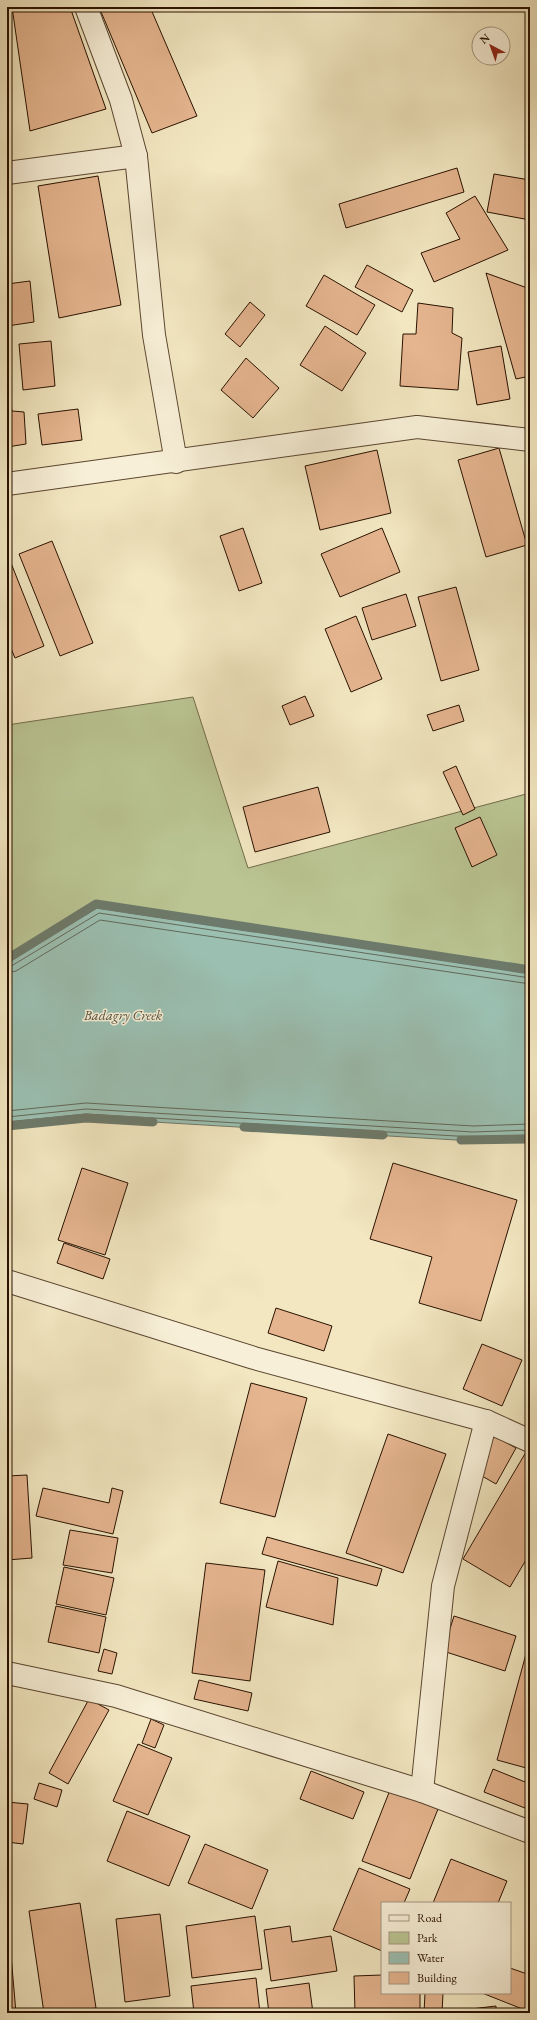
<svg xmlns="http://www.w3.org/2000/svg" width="537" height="2020" font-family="'EB Garamond',serif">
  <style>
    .green { fill: #bac593; stroke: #726b4a }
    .water { fill: #9bc0b2; stroke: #6d7a6b }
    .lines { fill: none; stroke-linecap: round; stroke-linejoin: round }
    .shore { stroke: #626859; stroke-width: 1 }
    .stream { stroke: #6d7a6b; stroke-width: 9 }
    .building { fill: #e5b58f; stroke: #291100 }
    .minor-casing { stroke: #5b4630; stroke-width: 24 }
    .minor { stroke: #f7efd7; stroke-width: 22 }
    .labels { text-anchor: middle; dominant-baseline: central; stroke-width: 3; stroke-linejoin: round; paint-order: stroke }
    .water-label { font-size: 14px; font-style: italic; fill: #514e3e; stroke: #f7efd7 }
  </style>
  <rect width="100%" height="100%" fill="#f2e7c1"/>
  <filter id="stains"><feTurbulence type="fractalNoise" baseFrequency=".005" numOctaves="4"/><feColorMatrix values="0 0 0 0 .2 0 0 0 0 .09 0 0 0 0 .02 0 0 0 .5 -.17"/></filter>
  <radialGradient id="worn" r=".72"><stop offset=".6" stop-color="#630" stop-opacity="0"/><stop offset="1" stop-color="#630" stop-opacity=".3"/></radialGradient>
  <polygon class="green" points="193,697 248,868 530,793 530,970 96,904 7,958 7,725"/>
  <polygon class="water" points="96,904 530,970 530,1139 473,1141 86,1118 7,1126 7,959"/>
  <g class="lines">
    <g class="shore">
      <polyline points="7,962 97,908 530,973"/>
      <polyline points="7,967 13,965 99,913 530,978"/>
      <polyline points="7,973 16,971 100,920 530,984"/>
      <polyline points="7,1111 86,1103 473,1126 530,1124"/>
      <polyline points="7,1117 86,1109 473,1132 530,1130"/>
      <polyline points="7,1122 86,1114 473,1137 530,1135"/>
    </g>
    <g class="stream">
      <polyline points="7,959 96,904 530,970"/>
      <polyline points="7,1126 86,1118 153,1122"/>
      <polyline points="244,1127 383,1135"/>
      <polyline points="461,1140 530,1139"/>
    </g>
  </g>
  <g class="building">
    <polygon points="12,7 70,7 106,109 30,131"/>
    <polygon points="99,7 150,7 197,116 152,133"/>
    <polygon points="457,168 464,192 346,228 339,204"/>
    <polygon points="494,174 530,180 530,220 487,212"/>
    <polygon points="98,176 121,305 59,318 38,186"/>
    <polygon points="475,196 508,250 434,282 421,253 460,239 446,213"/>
    <polygon points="367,265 413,290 402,312 355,287"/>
    <polygon points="486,273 530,289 530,376 516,379"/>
    <polygon points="324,275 375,305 357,335 306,306"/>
    <polygon points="30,281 34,322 7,326 7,284"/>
    <polygon points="250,302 265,315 240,347 225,334"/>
    <polygon points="418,303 453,308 452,333 462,338 458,390 400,386 403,334 416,334"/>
    <polygon points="325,326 366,353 342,391 300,365"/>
    <polygon points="51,341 55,386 23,390 19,344"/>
    <polygon points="501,346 510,399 477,405 468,352"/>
    <polygon points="246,358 279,388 253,418 221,390"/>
    <polygon points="7,400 10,400 12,411 24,412 26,444 7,447"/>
    <polygon points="78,409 82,440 42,445 38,414"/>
    <polygon points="499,448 527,545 486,557 458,460"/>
    <polygon points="377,450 391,513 320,530 305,466"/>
    <polygon points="243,528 262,583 239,591 220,536"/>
    <polygon points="382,528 400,572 340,597 321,554"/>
    <polygon points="52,541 93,643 60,656 19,554"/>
    <polygon points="7,553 44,646 15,658 7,639"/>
    <polygon points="456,587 479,670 441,681 418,597"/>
    <polygon points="406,594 416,626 372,640 362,608"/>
    <polygon points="356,616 382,679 351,692 325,629"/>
    <polygon points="305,696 314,716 290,725 282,706"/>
    <polygon points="459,705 464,721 433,731 427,715"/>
    <polygon points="456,766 475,809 463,815 443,772"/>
    <polygon points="318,787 330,832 255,852 243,807"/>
    <polygon points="480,817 497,855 472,867 455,828"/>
    <polygon points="393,1163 517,1200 481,1321 419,1303 432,1257 370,1239"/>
    <polygon points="82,1168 128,1183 105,1255 58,1240"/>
    <polygon points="64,1243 110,1259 103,1279 57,1263"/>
    <polygon points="276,1308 332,1326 324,1351 268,1333"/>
    <polygon points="482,1344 522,1360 502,1406 463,1389"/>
    <polygon points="251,1383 307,1398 275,1517 220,1503"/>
    <polygon points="388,1434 446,1454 403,1573 346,1553"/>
    <polygon points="494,1436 516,1448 496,1484 475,1472"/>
    <polygon points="526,1452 530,1454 530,1553 510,1587 463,1559"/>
    <polygon points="27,1475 32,1558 7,1560 7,1476"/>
    <polygon points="43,1488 109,1503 112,1488 123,1491 113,1534 36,1516"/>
    <polygon points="70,1530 118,1538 112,1573 63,1565"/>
    <polygon points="267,1537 382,1569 377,1586 262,1554"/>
    <polygon points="278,1561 338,1578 333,1625 266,1607"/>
    <polygon points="206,1563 265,1570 250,1681 192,1673"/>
    <polygon points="64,1567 114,1578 106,1615 56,1604"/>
    <polygon points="56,1606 106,1617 99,1653 48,1642"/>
    <polygon points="454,1616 516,1636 505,1671 443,1651"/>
    <polygon points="104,1649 117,1653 112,1674 98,1671"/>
    <polygon points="526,1654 530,1655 530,1769 497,1760"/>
    <polygon points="199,1680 252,1693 248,1711 194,1699"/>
    <polygon points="89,1699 109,1710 68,1784 49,1773"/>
    <polygon points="151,1719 164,1725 155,1748 142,1743"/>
    <polygon points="138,1744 172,1758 148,1815 113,1801"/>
    <polygon points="493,1769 530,1784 530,1810 484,1792"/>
    <polygon points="311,1771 364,1792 353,1819 300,1799"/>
    <polygon points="39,1783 62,1790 57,1807 34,1799"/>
    <polygon points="390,1790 438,1809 410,1879 362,1861"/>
    <polygon points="7,1802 28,1804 23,1844 7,1842"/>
    <polygon points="127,1811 190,1836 169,1886 107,1861"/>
    <polygon points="205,1844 268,1870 252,1909 188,1883"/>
    <polygon points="451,1859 507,1881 498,1903 433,1903"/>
    <polygon points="359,1868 410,1889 404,1903 382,1903 382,1951 333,1930"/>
    <polygon points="80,1903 96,2008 63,2013 44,2013 29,1911"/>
    <polygon points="7,1909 16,2013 7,2013"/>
    <polygon points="160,1914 170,1996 125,2002 116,1919"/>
    <polygon points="255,1916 262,1969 192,1978 186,1926"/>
    <polygon points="290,1926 292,1942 331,1936 337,1971 271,1981 264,1930"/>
    <polygon points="510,1968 530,1975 530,2012 482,1993 510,1993"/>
    <polygon points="382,1975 382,1993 420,1993 420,2013 355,2013 354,1976"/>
    <polygon points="256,1978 260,2013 194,2013 191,1986"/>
    <polygon points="309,1983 313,2013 269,2013 266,1989"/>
    <polygon points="425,1993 443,1993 442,2013 424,2013"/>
    <polygon points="496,2006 496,2013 446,2013 446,2012"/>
  </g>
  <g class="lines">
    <g class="minor-casing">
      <g id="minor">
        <polyline points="86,7 121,100 136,156 154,335 176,462"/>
        <polyline points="7,173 136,156"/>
        <polyline points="7,484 417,427 530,440"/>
        <polyline points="7,1281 254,1358 486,1421 530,1441"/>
        <polyline points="7,1673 116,1696 422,1791 530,1832"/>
        <polyline points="422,1791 443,1586 486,1421"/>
      </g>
    </g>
    <use href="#minor" class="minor"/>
  </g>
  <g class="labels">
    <g class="water-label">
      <text x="123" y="1015">Badagry Creek</text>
    </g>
  </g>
  <rect width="537" height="2020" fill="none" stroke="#f2e7c1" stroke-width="24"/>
  <rect x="8" y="8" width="521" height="2004" fill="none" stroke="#291100" stroke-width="2"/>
  <rect x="12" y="12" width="513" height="1996" fill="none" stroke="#291100"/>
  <rect x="381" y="1902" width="130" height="92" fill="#f7efd7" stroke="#a59681"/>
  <rect x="389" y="1915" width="20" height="6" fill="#f7efd7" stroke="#a59681"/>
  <text x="417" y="1922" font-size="12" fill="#291100">Road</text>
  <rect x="389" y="1932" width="20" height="12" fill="#bac593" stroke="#a59681"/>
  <text x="417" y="1942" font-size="12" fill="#291100">Park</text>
  <rect x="389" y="1952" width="20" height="12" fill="#9bc0b2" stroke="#a59681"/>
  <text x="417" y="1962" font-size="12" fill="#291100">Water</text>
  <rect x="389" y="1972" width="20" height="12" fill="#e5b58f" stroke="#a59681"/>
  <text x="417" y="1982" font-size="12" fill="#291100">Building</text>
  <g transform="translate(491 46) rotate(319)"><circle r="19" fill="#f7efd7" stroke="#a59681"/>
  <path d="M0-3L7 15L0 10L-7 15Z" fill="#8f2418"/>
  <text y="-6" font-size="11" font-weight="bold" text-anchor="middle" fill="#291100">N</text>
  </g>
  <rect width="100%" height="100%" filter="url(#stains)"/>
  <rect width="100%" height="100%" fill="url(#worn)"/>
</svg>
